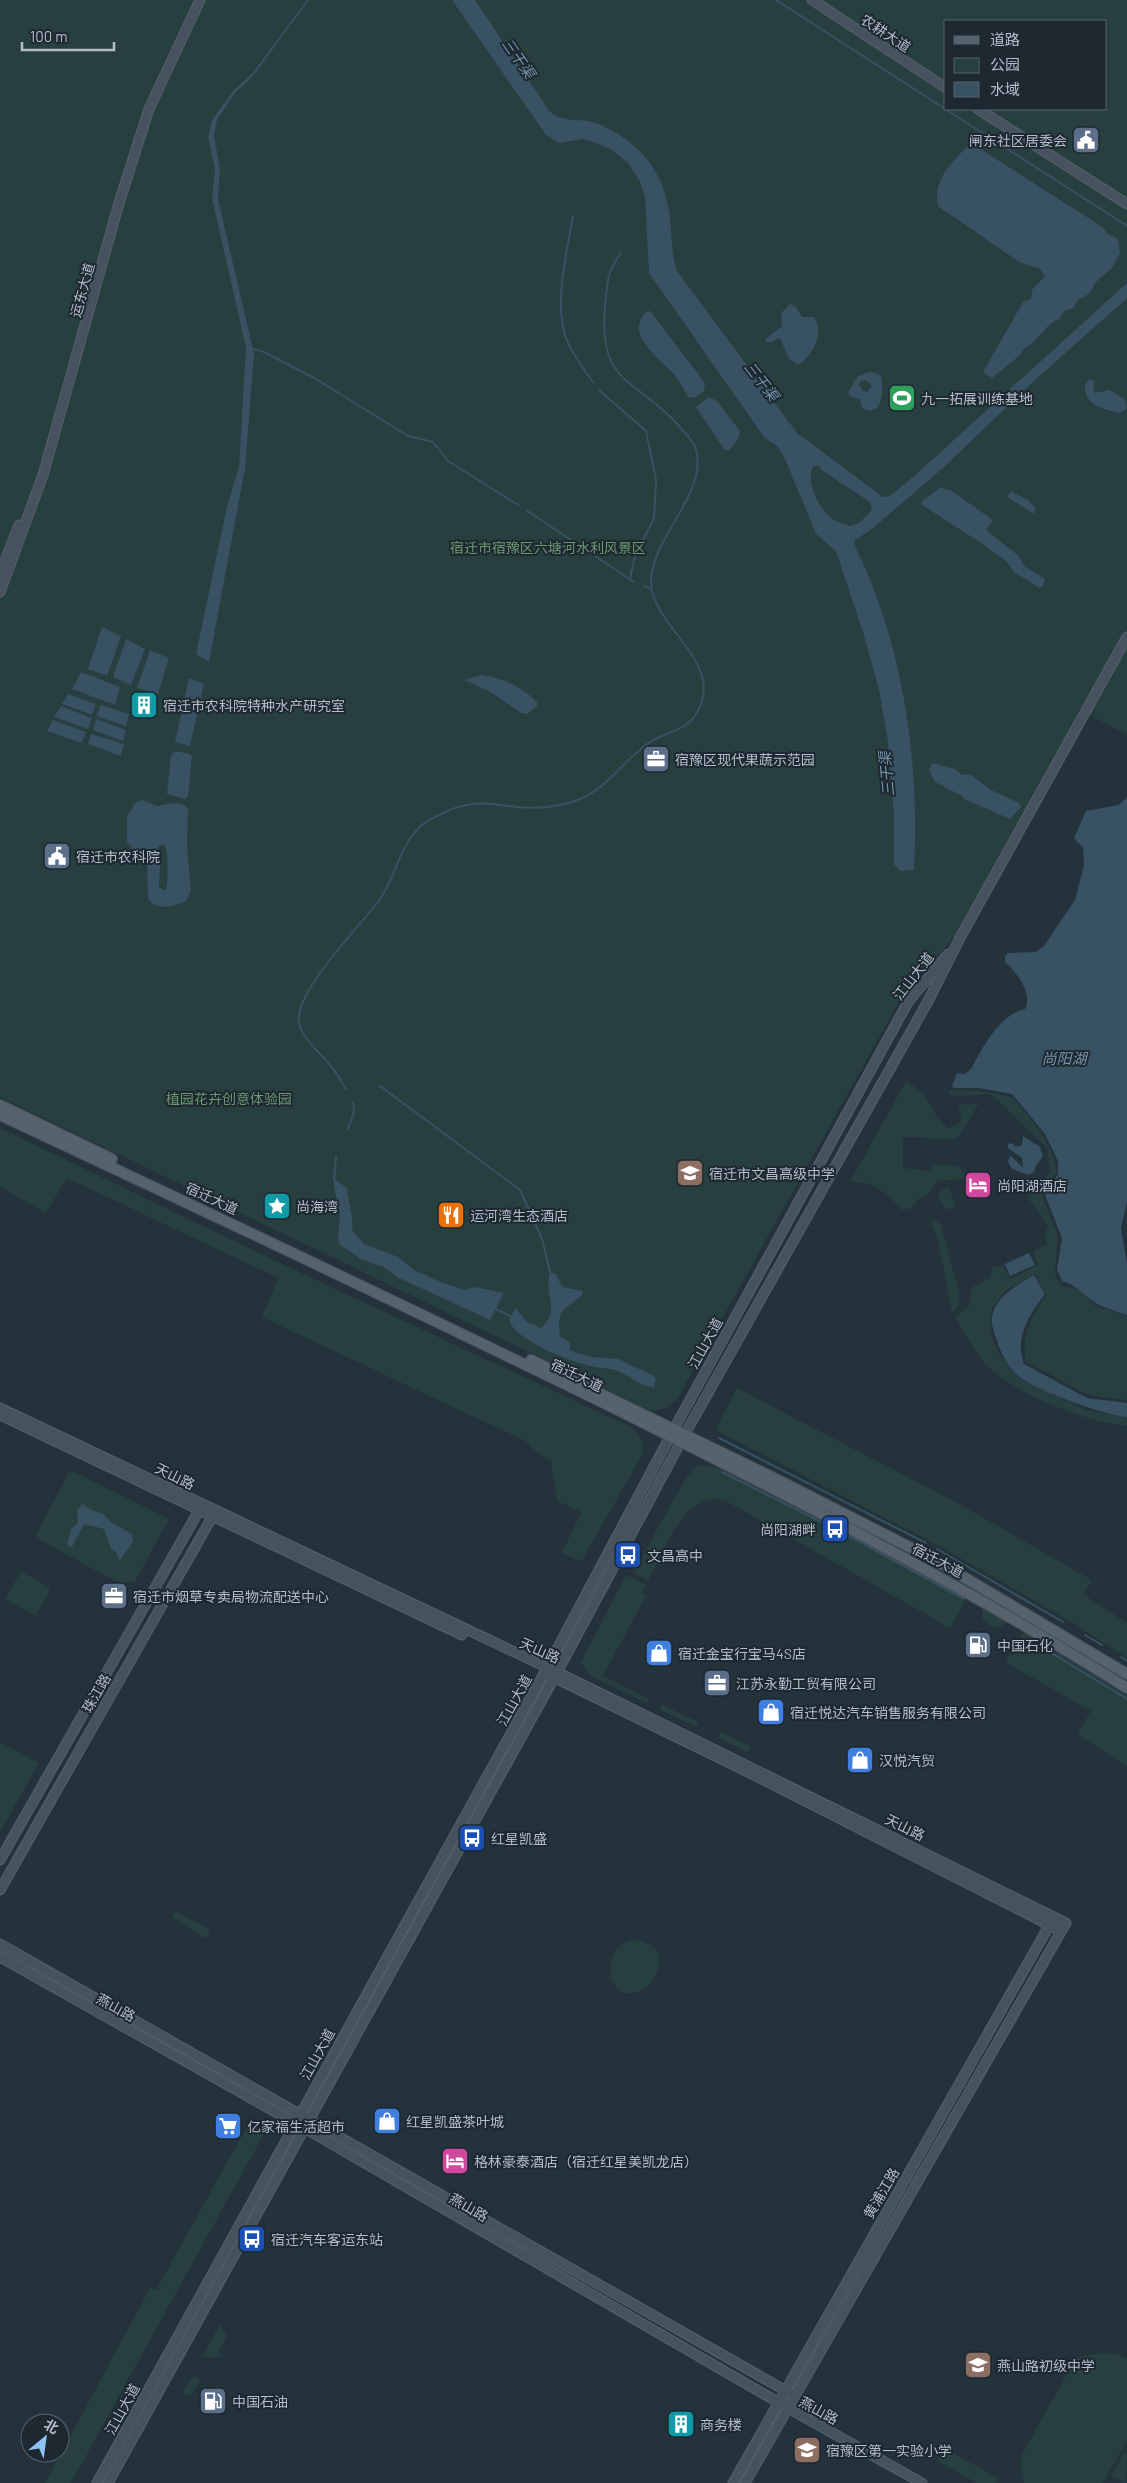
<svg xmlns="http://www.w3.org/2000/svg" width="1127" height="2483" font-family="Barlow,'Noto Sans SC',sans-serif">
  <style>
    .green { fill: #273f3e; fill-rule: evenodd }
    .water { fill: #385163; fill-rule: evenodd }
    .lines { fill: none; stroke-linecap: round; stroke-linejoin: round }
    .stream { stroke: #385163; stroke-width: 2 }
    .secondary-casing { stroke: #56616a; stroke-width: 11 }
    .primary-casing { stroke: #444f58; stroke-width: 12 }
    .secondary { stroke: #46535f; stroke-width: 9 }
    .primary { stroke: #56636c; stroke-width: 10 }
    .labels { text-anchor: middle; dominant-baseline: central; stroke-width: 4; stroke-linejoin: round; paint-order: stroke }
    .street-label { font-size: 14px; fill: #b4bec8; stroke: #1d2831 }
    .poi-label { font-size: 14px; fill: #b4bec8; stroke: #1d2831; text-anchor: start }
    .park-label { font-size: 14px; fill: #6b986f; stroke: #1d2831 }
    .water-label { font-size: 15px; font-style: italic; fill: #7594aa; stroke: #1d2831 }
  </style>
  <rect width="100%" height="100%" fill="#24323c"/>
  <g class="green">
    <path d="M0 0H1127V735L1082 711 957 934 904 993 676 1401 665 1408 653 1412 0 1097ZM946 21H1106V109H946Z"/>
    <path d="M906 1081 923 1093 936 1115 948 1129 959 1123 962 1118 957 1105 979 1103 959 1136 954 1139 903 1137V1168L929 1171 932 1165 958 1166 964 1173V1179L937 1181 928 1195 918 1199 912 1208 902 1210C882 1192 878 1181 850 1182Z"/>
    <path d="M957 1090 990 1092 1012 1097 1041 1132 1054 1157 1057 1171 1042 1195 1058 1236 1055 1275 1062 1286 1079 1289 1095 1306 1127 1316V1400L1088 1395 1026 1362C1020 1337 1033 1314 1046 1295L1035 1274 1005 1291 992 1308 990 1332 998 1352 1018 1378 1086 1410 1127 1418V1426C1084 1421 1014 1395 985 1363 973 1350 964 1332 955 1318L970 1304 971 1288 990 1278 992 1268 1003 1265 1010 1279 1038 1265 1033 1251 1047 1244 1045 1234 1048 1225 1027 1197 1032 1191 1033 1185 1041 1183 1050 1172 1047 1147C1026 1130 1011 1111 990 1094L951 1096 948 1091Z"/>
    <polygon points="0,1128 284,1265 633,1428 642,1441 644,1452 581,1562 562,1553 581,1512 557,1501 551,1461 531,1448 529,1443 262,1317 278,1278 67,1178 46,1213 0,1187"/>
    <polygon points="948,1187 956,1205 949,1210 944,1207 938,1197 940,1190"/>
    <polygon points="935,1218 941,1225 960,1296 959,1305 952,1312 938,1240 931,1223"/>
    <polygon points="737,1388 963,1506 1092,1580 1084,1595 1127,1623 1127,1658 1067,1619 930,1541 717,1431 717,1426"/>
    <path d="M702 1465 724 1469 874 1545 966 1596 963 1606 950 1628 726 1501C685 1488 664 1552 648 1581L633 1572 687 1476 696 1467Z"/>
    <polygon points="70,1470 169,1519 135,1582 118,1583 35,1537"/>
    <polygon points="21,1571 51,1588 36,1616 5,1599"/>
    <polygon points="626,1575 646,1585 641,1593 646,1596 603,1676 649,1699 647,1703 593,1677 588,1673 581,1662"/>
    <polygon points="983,1606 1009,1621 1008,1623 996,1628 982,1620"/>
    <polygon points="1023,1633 1028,1633 1127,1695 1127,1766 1077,1734 1091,1711 1005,1662"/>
    <polygon points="662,1705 699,1722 696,1727 660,1710"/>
    <polygon points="721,1732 751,1747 748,1752 718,1738"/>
    <polygon points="0,1742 39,1763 0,1832"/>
    <polygon points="175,1911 211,1930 206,1939 172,1917"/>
    <path d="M636 1940C687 1948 643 2012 617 1988 606 1977 610 1953 621 1945 626 1942 631 1941 636 1940Z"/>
    <polygon points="250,2121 262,2128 264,2134 71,2483 45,2483 150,2288 156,2290"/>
    <polygon points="220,2324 227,2336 218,2353 221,2357 202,2357"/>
    <polygon points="1103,2352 1117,2354 1127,2359 1127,2441 1103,2483 1024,2483 1020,2465 1021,2456 1076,2358"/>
    <polygon points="193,2375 200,2380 191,2396 182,2394"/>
    <polygon points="945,2441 953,2453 999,2479 996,2483 977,2483 938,2461"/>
    <polygon points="1124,2453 1127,2455 1126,2483 1111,2476"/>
  </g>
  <g class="water">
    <polygon points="307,0 309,0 253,76 235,93 217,120 214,136 220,169 218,199 254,354 245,469 209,662 196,654 227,506 239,467 246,348 212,198 215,169 208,137 212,120 234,90 252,74"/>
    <path d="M452 0H475L550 112C568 125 582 116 601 125 642 144 665 173 670 218 672 236 671 254 677 271L797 433 883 497 890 496 913 477 1127 283V298L1033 382 943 468 872 529 855 540 854 544C903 642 920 761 914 870L900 871 894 864V814L888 742 879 690 863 632 836 551 816 534 785 459 778 447 764 437 649 273 645 197 640 182 628 163 612 150 597 143 583 139 559 143 546 135ZM818 465 823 471 870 502 872 510 859 523 850 526C844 524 836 522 831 518 819 508 805 482 813 467Z"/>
    <path d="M967 147 979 148 1104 228 1108 234 1118 239 1120 253 1112 268 1096 282 1089 294 1078 300 1073 308 1064 311 1059 319C1045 323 1038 344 1024 348L1019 356 992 378 983 372 1023 302 1031 299 1032 290 1045 276 1040 269 1019 262 938 206C933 180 950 164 967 147Z"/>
    <path d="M790 304 795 306 802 317H813C826 332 812 357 798 365L789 359 780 338 772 342H766L765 339 782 326 781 313Z"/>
    <path d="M650 311 705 383 704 391 694 398 688 397C684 389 679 380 673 373 659 359 624 333 646 312Z"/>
    <path d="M869 372 876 373 881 376C884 388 883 420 862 408L860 399 851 397 848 392 858 376ZM866 380 872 386 867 392 862 390 859 384 861 381Z"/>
    <path d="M1090 379 1095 381 1093 387 1095 393 1109 390 1124 398 1127 407 1124 411 1119 413C1106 410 1085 405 1085 389 1085 384 1086 382 1090 379Z"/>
    <polygon points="709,397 717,401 740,431 739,437 729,451 724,449 696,407"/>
    <polygon points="941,487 952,491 993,520 986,530 1019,556 1024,566 1045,579 1043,586 1040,588 1014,572 1006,561 981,543 922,505 921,502"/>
    <polygon points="1011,491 1028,500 1035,508 1034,514 1007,497"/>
    <polygon points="102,627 121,636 107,676 88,669"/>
    <polygon points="126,639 145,649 131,685 113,677"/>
    <polygon points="150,650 169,658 158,694 137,688"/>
    <polygon points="81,672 120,687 115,705 72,689"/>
    <path d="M481 675C503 678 521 686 537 702V706L527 714 521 713 489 691 464 680Z"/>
    <polygon points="189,678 204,684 190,746 175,742"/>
    <polygon points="68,694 96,704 92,715 62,704"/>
    <polygon points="101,705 129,714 126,726 96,716"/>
    <polygon points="61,706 92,718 88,729 54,717"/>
    <polygon points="96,719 126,730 123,741 93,730"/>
    <polygon points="53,720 86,732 82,743 47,731"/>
    <polygon points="91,734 124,744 121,756 88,744"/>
    <polygon points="175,751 190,754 192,757 188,796 185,799 167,794 171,756"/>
    <polygon points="932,763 955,769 962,775 970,774 991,790 1019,803 1021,807 1010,819 964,799 962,796 935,782 929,770"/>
    <path d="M1127 797V1202L1121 1228 1127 1264V1315C1115 1311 1101 1307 1091 1300 1078 1290 1079 1287 1062 1281L1057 1270 1062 1238 1045 1195 1058 1174V1161L1045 1134 1012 1094 979 1088H954L952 1086 957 1073 965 1074 971 1069C983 1047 999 1015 1025 1009 1033 993 1017 973 1005 962V956L1008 953 1036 952 1044 946 1075 900 1084 865 1083 848 1074 838 1086 811 1119 805Z"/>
    <path d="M143 800 157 806C168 805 179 799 188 809L187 848 191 891 186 901C174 907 158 911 148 899L147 865 127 842V816L136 802ZM160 845 165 846C168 852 169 887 165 891L159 887 160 865 157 850Z"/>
    <polygon points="1023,1136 1040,1147 1043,1156 1035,1167 1034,1172 1029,1175 1012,1169 1008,1162 1010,1155 1023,1168 1022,1158 1008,1148 1008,1144 1011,1143 1017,1147 1022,1145"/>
    <path d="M334 1179 347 1188C348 1202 354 1216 352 1230L364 1244 398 1257 414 1270 443 1283 465 1290 475 1287 504 1293 490 1320 399 1278 384 1267 361 1259 340 1245 338 1240 340 1213 334 1188Z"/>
    <polygon points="1029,1253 1035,1265 1010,1276 1005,1264"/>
    <path d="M550 1272 556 1274 562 1287 583 1291 582 1295C563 1311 557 1309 560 1336L570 1342V1350L590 1357 618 1359 654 1376 656 1379 654 1388C640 1386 628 1374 615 1370 607 1368 599 1368 591 1366 572 1362 513 1340 509 1319L516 1308 527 1322 541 1328C562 1310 543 1295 550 1272Z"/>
    <path d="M1034 1275 1045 1294C1029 1315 1014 1338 1024 1364L1087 1398 1127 1403V1417C1106 1416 1032 1389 1017 1375 1005 1363 1000 1351 995 1335 992 1326 990 1319 994 1310 1001 1293 1019 1284 1034 1275Z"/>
    <polygon points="82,1504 91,1510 103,1514 111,1522 132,1534 133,1541 120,1561 116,1552 111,1549 104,1529 84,1524 72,1547 67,1545 71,1529 78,1523 77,1511"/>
  </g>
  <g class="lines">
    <g class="stream">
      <polyline points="776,0 1127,226"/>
      <path d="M573 216C567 252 552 308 568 343 575 357 584 370 593 382"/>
      <polyline points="253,349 264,352 316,379 408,436 433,442 448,461 518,505"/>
      <polyline points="599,390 646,431 656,480 654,518 634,559 630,579"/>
      <polyline points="526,510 634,582"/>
      <polyline points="644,586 651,589"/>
      <polyline points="380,1086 520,1190 542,1239 550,1272"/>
      <path d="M346 1089C341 1081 337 1073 330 1065 321 1053 303 1040 299 1024 293 991 362 925 380 899 399 872 401 833 433 818 443 813 454 807 466 805 483 801 500 806 518 807 536 809 557 807 575 801 607 790 622 762 647 744 663 732 684 733 696 714 726 667 662 633 652 591 642 545 709 497 696 449 693 440 685 433 679 426 636 377 598 387 605 306 608 281 606 273 621 253"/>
      <polyline points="348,1129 354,1112 353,1102"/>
      <polyline points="334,1181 336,1157"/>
      <polyline points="494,1308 510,1316"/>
      <polyline points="719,1438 926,1543"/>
      <polyline points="722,1472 853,1538 964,1599"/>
      <polyline points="937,1549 1063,1622"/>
      <polyline points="1085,1635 1102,1645"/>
      <polyline points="1035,1643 1127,1699"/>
      <polyline points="1121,1657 1127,1661"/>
    </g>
    <g class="secondary-casing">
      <g id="secondary">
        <polyline points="812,0 946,88"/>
        <polyline points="978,109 1127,204"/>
        <polyline points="0,574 19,525"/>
        <polyline points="0,592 43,475 119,203 149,109 200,0"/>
        <polyline points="0,1408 565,1676 1066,1923 745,2483"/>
        <polyline points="0,1415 462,1635"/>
        <polyline points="549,1675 740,1768 1061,1931"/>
        <polyline points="0,1860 201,1507"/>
        <polyline points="0,1890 215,1512"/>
        <polyline points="0,1944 795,2396"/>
        <polyline points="0,1957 313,2133 788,2408 922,2483"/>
        <polyline points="97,2483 547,1668 674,1429 908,1002 948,954"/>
        <polyline points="108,2483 554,1678 685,1434 927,1003 961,936 1127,637"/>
        <polyline points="733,2483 1053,1919"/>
      </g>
    </g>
    <g class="primary-casing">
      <g id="primary">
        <polyline points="0,1105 112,1159"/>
        <path d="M0 1115C205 1211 410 1308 614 1408 788 1495 962 1584 1127 1688"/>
        <polyline points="531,1360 776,1479 935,1560 1127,1674"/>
      </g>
    </g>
    <use href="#secondary" class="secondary"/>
    <use href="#primary" class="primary"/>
  </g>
  <defs>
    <g id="civic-square" transform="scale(1.4375)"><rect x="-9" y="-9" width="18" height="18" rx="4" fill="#5c6f8a" stroke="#1d2831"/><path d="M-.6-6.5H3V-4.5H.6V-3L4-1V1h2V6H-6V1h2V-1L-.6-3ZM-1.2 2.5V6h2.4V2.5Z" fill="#fff"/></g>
    <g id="stadium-square" transform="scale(1.4375)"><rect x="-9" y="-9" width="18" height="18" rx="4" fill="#2e9e5b" stroke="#1d2831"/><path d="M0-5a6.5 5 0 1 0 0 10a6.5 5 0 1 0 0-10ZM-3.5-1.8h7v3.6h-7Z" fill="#fff"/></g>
    <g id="building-square" transform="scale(1.4375)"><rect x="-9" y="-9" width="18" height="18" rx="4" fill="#0f9aa8" stroke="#1d2831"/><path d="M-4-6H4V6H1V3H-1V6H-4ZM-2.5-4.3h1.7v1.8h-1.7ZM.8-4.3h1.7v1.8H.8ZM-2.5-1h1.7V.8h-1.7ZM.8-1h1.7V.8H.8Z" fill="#fff"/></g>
    <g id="office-square" transform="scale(1.4375)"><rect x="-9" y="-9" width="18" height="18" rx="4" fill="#5c6f8a" stroke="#1d2831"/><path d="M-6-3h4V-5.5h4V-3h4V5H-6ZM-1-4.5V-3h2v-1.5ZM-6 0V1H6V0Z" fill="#fff"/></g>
    <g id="school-square" transform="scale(1.4375)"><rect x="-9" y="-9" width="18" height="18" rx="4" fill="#8d6e63" stroke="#1d2831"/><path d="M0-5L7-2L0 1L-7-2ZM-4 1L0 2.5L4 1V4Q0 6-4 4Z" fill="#fff"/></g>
    <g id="hotel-square" transform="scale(1.4375)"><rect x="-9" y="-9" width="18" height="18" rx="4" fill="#d1479c" stroke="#1d2831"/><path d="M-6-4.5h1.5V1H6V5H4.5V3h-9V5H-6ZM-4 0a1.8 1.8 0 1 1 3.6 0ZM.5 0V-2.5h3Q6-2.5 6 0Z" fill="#fff"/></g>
    <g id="sight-square" transform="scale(1.4375)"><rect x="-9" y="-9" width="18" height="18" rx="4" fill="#0f9aa8" stroke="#1d2831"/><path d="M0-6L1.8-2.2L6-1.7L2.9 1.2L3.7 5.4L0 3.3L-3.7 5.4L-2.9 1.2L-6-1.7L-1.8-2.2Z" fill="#fff"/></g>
    <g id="restaurant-square" transform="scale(1.4375)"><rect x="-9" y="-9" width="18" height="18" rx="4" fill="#e8710a" stroke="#1d2831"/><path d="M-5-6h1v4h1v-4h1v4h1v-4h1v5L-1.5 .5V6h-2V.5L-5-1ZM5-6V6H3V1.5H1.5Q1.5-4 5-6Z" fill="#fff"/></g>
    <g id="bus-square" transform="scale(1.4375)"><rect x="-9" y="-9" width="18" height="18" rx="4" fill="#1a4fb4" stroke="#1d2831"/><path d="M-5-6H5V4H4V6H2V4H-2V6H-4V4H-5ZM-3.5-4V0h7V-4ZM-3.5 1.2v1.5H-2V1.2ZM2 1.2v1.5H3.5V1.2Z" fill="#fff"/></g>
    <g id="fuel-square" transform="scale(1.4375)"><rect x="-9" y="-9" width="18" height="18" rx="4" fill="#5c6f8a" stroke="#1d2831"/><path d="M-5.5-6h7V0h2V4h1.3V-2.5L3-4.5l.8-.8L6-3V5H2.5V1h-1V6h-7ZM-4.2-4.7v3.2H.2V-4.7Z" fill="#fff"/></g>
    <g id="shop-square" transform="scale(1.4375)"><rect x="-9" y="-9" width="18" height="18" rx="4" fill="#3f7fe0" stroke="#1d2831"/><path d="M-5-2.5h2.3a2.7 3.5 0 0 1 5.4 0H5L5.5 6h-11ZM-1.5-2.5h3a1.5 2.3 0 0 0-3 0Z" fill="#fff"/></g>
    <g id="supermarket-square" transform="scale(1.4375)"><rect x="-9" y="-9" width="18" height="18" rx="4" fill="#3f7fe0" stroke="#1d2831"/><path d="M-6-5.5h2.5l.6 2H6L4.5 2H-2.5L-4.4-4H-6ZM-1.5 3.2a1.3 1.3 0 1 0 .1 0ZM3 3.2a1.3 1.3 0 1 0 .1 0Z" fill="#fff"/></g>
  </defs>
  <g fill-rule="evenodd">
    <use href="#civic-square" x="1086" y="140"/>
    <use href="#stadium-square" x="902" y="398"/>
    <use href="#building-square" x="144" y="705"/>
    <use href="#office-square" x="656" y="759"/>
    <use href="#civic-square" x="57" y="856"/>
    <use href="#school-square" x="690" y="1173"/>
    <use href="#hotel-square" x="978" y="1185"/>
    <use href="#sight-square" x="277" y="1206"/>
    <use href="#restaurant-square" x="451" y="1215"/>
    <use href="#bus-square" x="835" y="1529"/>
    <use href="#bus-square" x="628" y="1555"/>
    <use href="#office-square" x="114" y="1596"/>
    <use href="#fuel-square" x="978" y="1645"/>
    <use href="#shop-square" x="659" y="1653"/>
    <use href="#office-square" x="717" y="1683"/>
    <use href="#shop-square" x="771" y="1712"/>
    <use href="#shop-square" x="860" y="1760"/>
    <use href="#bus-square" x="472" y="1838"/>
    <use href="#shop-square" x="387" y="2121"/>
    <use href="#supermarket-square" x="228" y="2126"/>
    <use href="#hotel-square" x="455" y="2161"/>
    <use href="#bus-square" x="252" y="2239"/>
    <use href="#school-square" x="978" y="2365"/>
    <use href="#fuel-square" x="213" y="2401"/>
    <use href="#building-square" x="681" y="2424"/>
    <use href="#school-square" x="807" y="2450"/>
  </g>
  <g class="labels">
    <g class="street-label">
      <text transform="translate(886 33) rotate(33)">农耕大道</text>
      <text transform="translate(82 290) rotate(-75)">运东大道</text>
      <text transform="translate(913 976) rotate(-52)">江山大道</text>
      <text transform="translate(212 1198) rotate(25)">宿迁大道</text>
      <text transform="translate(705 1343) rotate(-61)">江山大道</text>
      <text transform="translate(577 1375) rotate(26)">宿迁大道</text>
      <text transform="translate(175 1476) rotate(26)">天山路</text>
      <text transform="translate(938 1560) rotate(28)">宿迁大道</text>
      <text transform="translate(540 1650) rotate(24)">天山路</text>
      <text transform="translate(96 1693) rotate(-60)">珠江路</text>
      <text transform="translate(514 1700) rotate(-61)">江山大道</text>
      <text transform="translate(905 1827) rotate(26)">天山路</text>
      <text transform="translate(116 2007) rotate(29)">燕山路</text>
      <text transform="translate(317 2054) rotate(-61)">江山大道</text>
      <text transform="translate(881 2193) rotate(-60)">黄浦江路</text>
      <text transform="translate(469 2207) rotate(30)">燕山路</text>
      <text transform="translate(122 2409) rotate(-61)">江山大道</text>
      <text transform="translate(819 2410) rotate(29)">燕山路</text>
    </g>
    <g class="poi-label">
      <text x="1067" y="140" text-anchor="end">闸东社区居委会</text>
      <text x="921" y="398">九一拓展训练基地</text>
      <text x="163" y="705">宿迁市农科院特种水产研究室</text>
      <text x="675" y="759">宿豫区现代果蔬示范园</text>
      <text x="76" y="856">宿迁市农科院</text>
      <text x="709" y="1173">宿迁市文昌高级中学</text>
      <text x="997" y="1185">尚阳湖酒店</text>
      <text x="296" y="1206">尚海湾</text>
      <text x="470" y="1215">运河湾生态酒店</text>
      <text x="816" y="1529" text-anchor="end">尚阳湖畔</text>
      <text x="647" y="1555">文昌高中</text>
      <text x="133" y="1596">宿迁市烟草专卖局物流配送中心</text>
      <text x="997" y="1645">中国石化</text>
      <text x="678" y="1653">宿迁金宝行宝马4S店</text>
      <text x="736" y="1683">江苏永勤工贸有限公司</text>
      <text x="790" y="1712">宿迁悦达汽车销售服务有限公司</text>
      <text x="879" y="1760">汉悦汽贸</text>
      <text x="491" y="1838">红星凯盛</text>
      <text x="406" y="2121">红星凯盛茶叶城</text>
      <text x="247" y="2126">亿家福生活超市</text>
      <text x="474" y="2161">格林豪泰酒店（宿迁红星美凯龙店）</text>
      <text x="271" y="2239">宿迁汽车客运东站</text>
      <text x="997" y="2365">燕山路初级中学</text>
      <text x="232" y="2401">中国石油</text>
      <text x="700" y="2424">商务楼</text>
      <text x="826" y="2450">宿豫区第一实验小学</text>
    </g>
    <g class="park-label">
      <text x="548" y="547">宿迁市宿豫区六塘河水利风景区</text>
      <text x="229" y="1098">植园花卉创意体验园</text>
    </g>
    <g class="water-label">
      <text transform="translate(519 58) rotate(55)">三干渠</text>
      <text transform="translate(762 381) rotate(52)">三干渠</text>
      <text transform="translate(886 774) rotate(-95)">三干渠</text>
      <text x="1064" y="1058">尚阳湖</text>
    </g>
  </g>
  <rect x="944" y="20" width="162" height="90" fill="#1d2831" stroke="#59646d"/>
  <rect x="954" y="36" width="25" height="8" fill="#56636c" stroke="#59646d"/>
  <text x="990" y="45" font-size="15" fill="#b4bec8">道路</text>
  <rect x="954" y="58" width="25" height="15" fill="#273f3e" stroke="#59646d"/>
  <text x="990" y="70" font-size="15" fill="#b4bec8">公园</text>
  <rect x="954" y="82" width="25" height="15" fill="#385163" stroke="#59646d"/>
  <text x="990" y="95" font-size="15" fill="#b4bec8">水域</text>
  <g transform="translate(45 2438) rotate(29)"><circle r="24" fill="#1d2831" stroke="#59646d"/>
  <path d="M0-4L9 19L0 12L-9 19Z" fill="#8bc4f5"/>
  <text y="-8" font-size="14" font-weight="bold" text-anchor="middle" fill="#b4bec8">北</text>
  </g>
  <path d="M22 42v8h92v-8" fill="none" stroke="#b4bec8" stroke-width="2.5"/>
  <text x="30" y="42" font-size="15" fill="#b4bec8" stroke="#1d2831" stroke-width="4" paint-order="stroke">100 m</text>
</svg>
